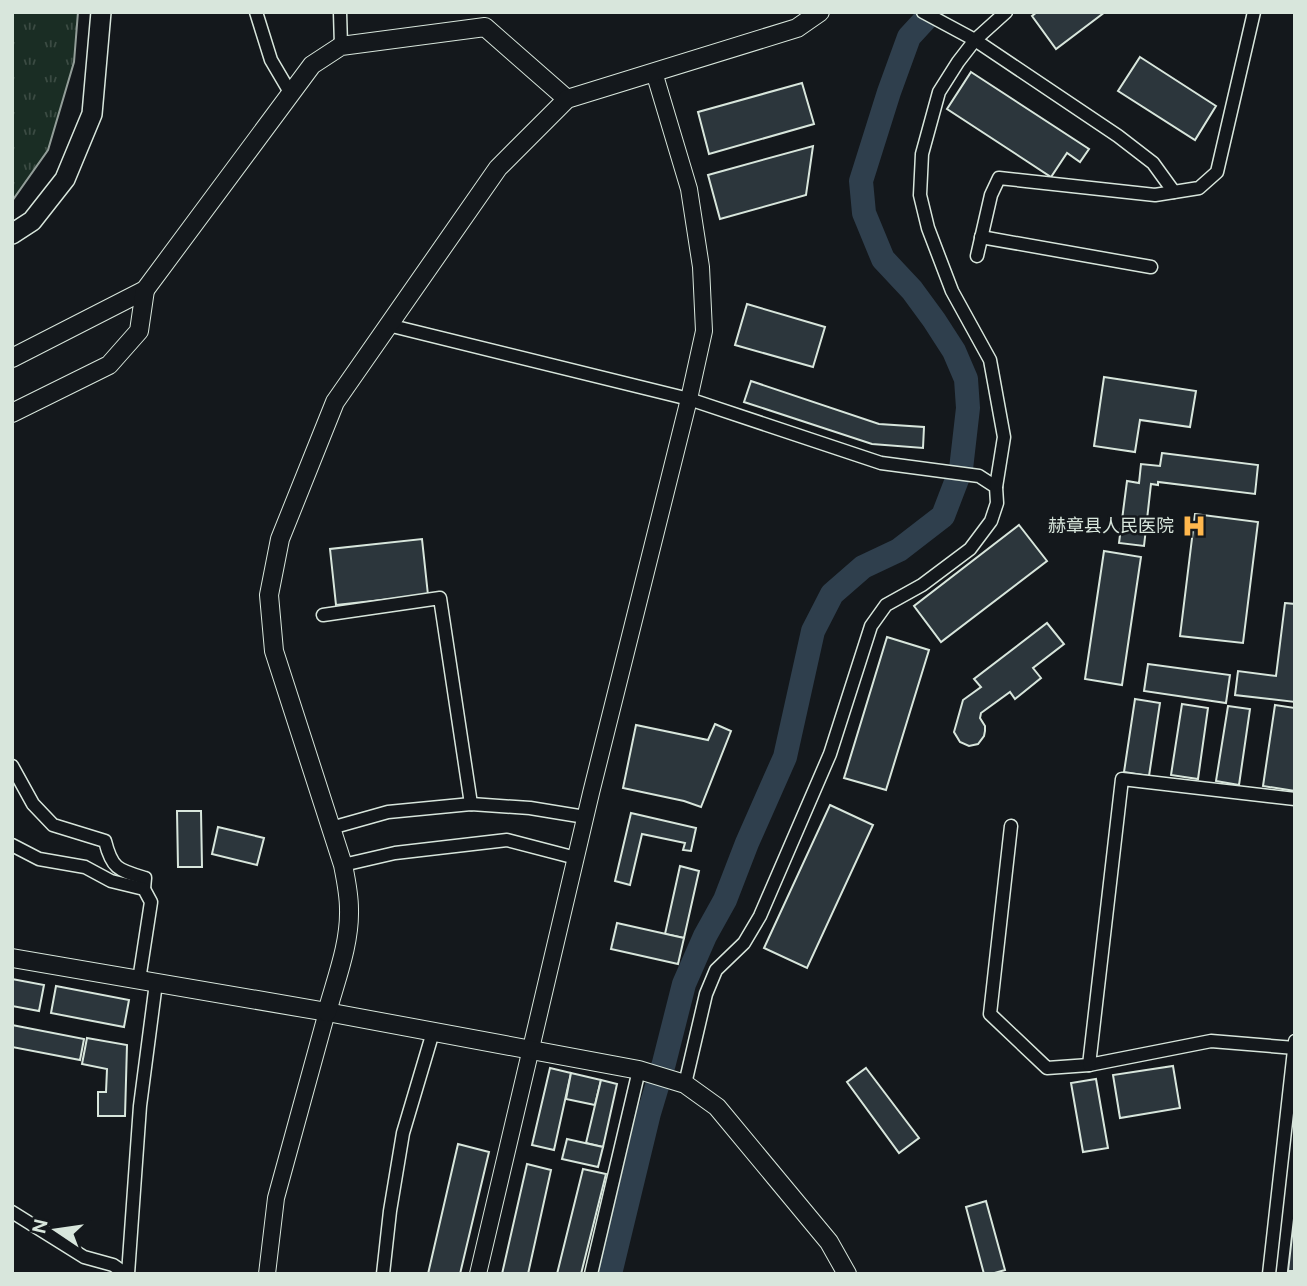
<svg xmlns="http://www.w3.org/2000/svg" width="1307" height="1286" font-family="'DM Sans','Noto Sans SC',sans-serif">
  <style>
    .park { fill: url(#park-tufts); stroke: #939e99; stroke-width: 2 }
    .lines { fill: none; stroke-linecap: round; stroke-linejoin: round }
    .river { stroke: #2f3f4d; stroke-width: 24 }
    .building { fill: #2c363c; stroke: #d8e6dc; stroke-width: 2 }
    .minor-casing { stroke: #d8e6dc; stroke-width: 15 }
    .tertiary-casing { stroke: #d8e6dc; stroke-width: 18 }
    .secondary-casing { stroke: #d8e6dc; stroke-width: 20 }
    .primary-casing { stroke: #d8e6dc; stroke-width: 22 }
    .minor { stroke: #14181c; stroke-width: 12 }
    .tertiary { stroke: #14181c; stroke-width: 16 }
    .secondary { stroke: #14181c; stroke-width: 18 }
    .primary { stroke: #14181c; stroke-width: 19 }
    .labels { text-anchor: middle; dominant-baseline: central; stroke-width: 5; stroke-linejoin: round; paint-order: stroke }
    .poi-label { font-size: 18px; fill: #d8e6dc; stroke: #14181c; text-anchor: end }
  </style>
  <defs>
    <pattern id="park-tufts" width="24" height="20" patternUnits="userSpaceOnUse" patternTransform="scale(1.75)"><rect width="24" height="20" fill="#1a2d24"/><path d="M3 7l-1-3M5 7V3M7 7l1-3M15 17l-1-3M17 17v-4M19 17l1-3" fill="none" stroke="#3b4b43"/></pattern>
  </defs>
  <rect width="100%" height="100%" fill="#14181c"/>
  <polygon class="park" points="12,12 78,12 74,62 48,150 12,201"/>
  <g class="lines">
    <polyline class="river" points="610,1274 649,1113 664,1063 684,984 705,936 725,900 747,843 785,757 813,631 832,594 863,567 899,550 943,516 961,469 968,408 966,379 954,351 934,320 912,290 883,259 864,213 861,181 889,92 909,37 932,12"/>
  </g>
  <g class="building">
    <polygon points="1037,12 1105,12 1056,49 1032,16"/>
    <polygon points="1140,57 1216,106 1195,140 1118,91"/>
    <polygon points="971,72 1089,149 1080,162 1067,153 1051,177 947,109"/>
    <polygon points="802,83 814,124 709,154 698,112"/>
    <polygon points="813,146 806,195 720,219 708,175"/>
    <polygon points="747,304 825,327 813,367 735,345"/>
    <polygon points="1104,377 1196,391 1190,427 1140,420 1135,452 1094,446"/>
    <polygon points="751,381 879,424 924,427 923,448 872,444 744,402"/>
    <polygon points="1162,453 1258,465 1255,494 1158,482 1158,485 1151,484 1144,546 1119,543 1127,481 1139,483 1141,464 1160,466"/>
    <polygon points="1195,514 1258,522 1243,643 1180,636"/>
    <polygon points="1019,525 1047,561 941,642 914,606"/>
    <polygon points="422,539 428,595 336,605 330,549"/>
    <polygon points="1104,551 1141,557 1122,685 1085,679"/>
    <polygon points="1285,603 1295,604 1295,702 1235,695 1238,671 1276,676"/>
    <polygon points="1047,623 1064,644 1033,668 1041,678 1015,699 1010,692 981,713 980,718 985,726 985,731 984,736 978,744 969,746 960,742 954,732 963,700 981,687 974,679"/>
    <polygon points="887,637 929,650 886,790 844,778"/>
    <polygon points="1148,664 1230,675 1226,703 1144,691"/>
    <polygon points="1135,699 1160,703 1149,776 1124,772"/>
    <polygon points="1182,704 1208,708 1198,779 1171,775"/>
    <polygon points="1275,705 1295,708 1295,791 1263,786"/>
    <polygon points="1228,706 1250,709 1239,785 1216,781"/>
    <polygon points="715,724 731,731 701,807 684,801 623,788 636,725 708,740"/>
    <polygon points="830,805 873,825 807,968 764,948"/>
    <polygon points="177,811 201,811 202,867 178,867"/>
    <polygon points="631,813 696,828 691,851 683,850 685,843 642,834 630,885 615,881"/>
    <polygon points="218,827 264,838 257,865 212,854"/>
    <polygon points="680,866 699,871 684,938 665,934"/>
    <polygon points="617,923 684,938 678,964 611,949"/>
    <polygon points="12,979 44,985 39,1011 12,1006"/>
    <polygon points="56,986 129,1000 124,1027 51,1013"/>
    <polygon points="12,1025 84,1039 80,1060 12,1047"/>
    <polygon points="87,1038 127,1045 125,1116 98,1116 98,1092 106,1092 107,1069 82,1064"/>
    <polygon points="1173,1066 1180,1108 1120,1118 1113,1075"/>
    <polygon points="550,1068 571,1073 554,1150 532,1145"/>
    <polygon points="866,1068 919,1138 899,1153 847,1082"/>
    <polygon points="571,1073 601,1080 595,1105 566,1099"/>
    <polygon points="1096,1079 1108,1148 1083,1152 1071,1083"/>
    <polygon points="601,1080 617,1084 603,1147 586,1143"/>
    <polygon points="567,1139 603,1147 598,1167 562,1159"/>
    <polygon points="458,1144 489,1152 460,1274 428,1274"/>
    <polygon points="527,1164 551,1170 528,1274 502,1274"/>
    <polygon points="583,1169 606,1174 581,1274 557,1274"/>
    <polygon points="986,1201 1005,1270 991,1274 984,1274 966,1207"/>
    <polygon points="1295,1210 1295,1271 1288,1271"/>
  </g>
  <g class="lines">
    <g class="minor-casing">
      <g id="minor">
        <polyline points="256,12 271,60 291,94"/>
        <polyline points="340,12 341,46"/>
        <polyline points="923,12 975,40 1118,136 1153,163 1174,192"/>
        <polyline points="981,237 1151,267"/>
        <polyline points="977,256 991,195 999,178 1155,195 1199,188 1217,172 1254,12"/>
        <polyline points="388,325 689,399 881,463 979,476 996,487 997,503 991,521 970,549 922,585 886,605 871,626 830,754 760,916 744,943 716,970 706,994 685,1084"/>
        <polyline points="996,487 1004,437 990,360 952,291 928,228 920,195 922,154 939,92 958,62 975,40 1006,12"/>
        <polyline points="323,615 440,598 471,804"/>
        <path d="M12 766 33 804 53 825 105 841C112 869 118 870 145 878L144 889"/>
        <polyline points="1011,826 990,1014 1047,1068 1089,1065 1211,1041 1295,1048"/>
        <polyline points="331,828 388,812 471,804 530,808 585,817"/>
        <polyline points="12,845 39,859 85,867 111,881 144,889 151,902 139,980"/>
        <polyline points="343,865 395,853 507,840 576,858"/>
        <polyline points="1089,1065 1122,779 1295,799"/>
        <polyline points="12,1212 84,1257 113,1265 126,1274"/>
        <polyline points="128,1274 140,1106 156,983"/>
        <polyline points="383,1274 390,1211 403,1133 433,1032"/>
        <polyline points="591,1274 639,1070"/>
        <polyline points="1269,1274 1295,1041"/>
      </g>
    </g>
    <g class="tertiary-casing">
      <g id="tertiary">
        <polyline points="267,1274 276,1198 327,1012"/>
        <polyline points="478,1274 591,793 689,399 704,331 701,267 689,189 654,72"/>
      </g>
    </g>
    <g class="secondary-casing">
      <g id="secondary">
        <polyline points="12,358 145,290 312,65 341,46 485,27 567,99"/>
        <polyline points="12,413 109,365 139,331 145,290"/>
        <polyline points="12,958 327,1012 639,1070 685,1084 717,1107 829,1242 847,1274"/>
        <path d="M327 1012C336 979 350 944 349 909 349 894 346 880 343 865L274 651 269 595 280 539 335 402 498 168 567 99 797 28 820 12"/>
      </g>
    </g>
    <g class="primary-casing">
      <polyline id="primary" points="12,234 32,221 65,179 92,114 101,12"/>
    </g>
    <use href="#minor" class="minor"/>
    <use href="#tertiary" class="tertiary"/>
    <use href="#secondary" class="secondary"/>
    <use href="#primary" class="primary"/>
  </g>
  <defs>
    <g id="hospital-bare" transform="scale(1.89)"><path d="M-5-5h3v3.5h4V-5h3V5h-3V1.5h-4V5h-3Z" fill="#ffb74d" stroke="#14181c" stroke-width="2.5" paint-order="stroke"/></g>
  </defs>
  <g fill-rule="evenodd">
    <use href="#hospital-bare" x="1194" y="526"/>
  </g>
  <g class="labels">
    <g class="poi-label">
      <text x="1174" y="526">赫章县人民医院</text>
    </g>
  </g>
  <rect width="1307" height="1286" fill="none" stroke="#d8e6dc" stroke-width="28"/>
  <g transform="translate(56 1230) rotate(283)" stroke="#14181c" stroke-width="5" paint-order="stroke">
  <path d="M0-5L12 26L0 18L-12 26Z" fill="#d8e6dc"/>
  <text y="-10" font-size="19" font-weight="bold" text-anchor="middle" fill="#d8e6dc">N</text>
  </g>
</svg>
